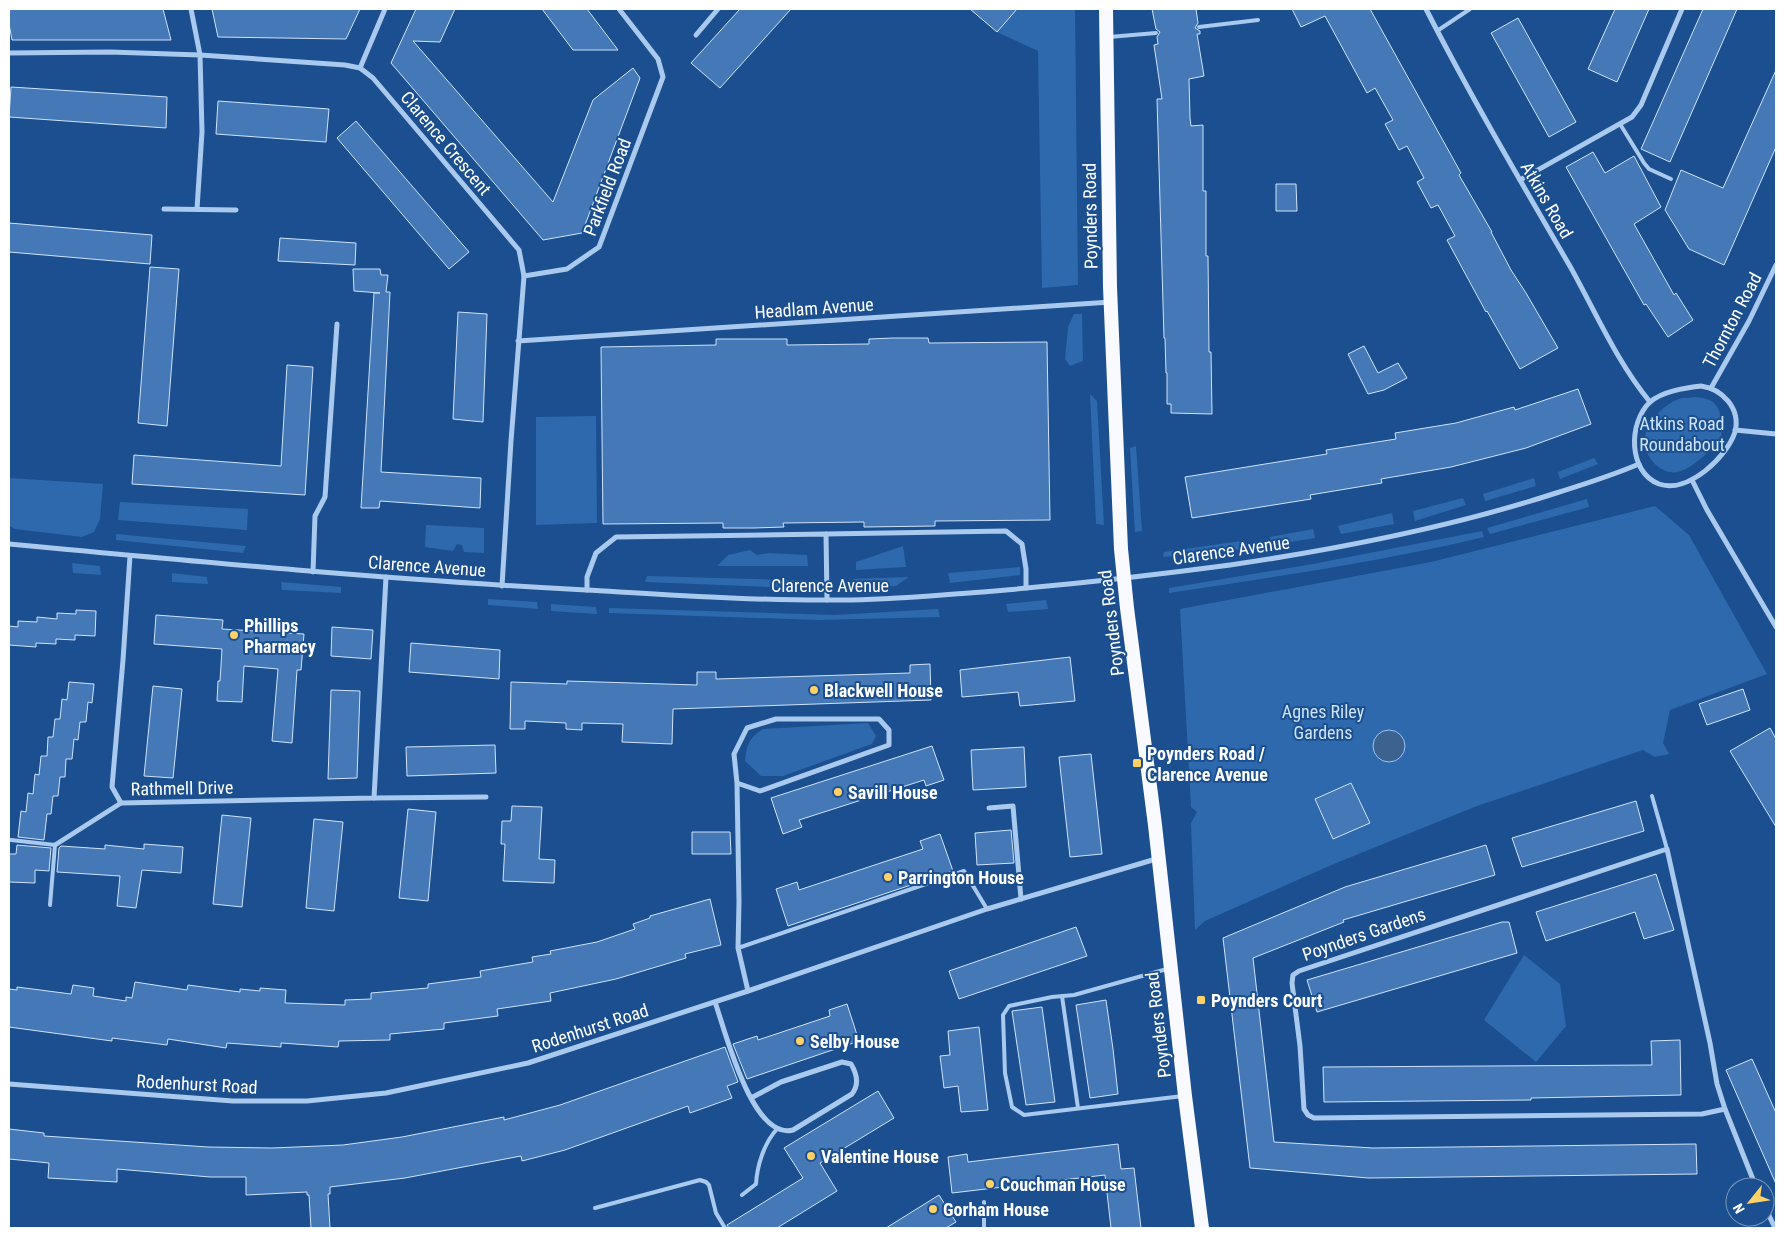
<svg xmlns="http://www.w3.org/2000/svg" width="1785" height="1237" font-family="'Roboto Condensed',sans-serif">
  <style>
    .green { fill: #2e69ad }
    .water { fill: #3c6290; stroke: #9cc4f0 }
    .building { fill: #4478b7; stroke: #cfe3fa }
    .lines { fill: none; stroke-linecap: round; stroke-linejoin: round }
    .service { stroke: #a9c9ee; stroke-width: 4 }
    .minor { stroke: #a9c9ee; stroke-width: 5 }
    .trunk { stroke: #f8faff; stroke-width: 14 }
    .poi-dot { fill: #ffd166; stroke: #1b4f8f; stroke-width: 2 }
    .labels { text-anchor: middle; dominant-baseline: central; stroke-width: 4; stroke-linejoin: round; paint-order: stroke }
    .street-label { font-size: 18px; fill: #fff; stroke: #1b4f8f }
    .park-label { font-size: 18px; fill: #cfe3fa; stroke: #1b4f8f }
    .poi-label { font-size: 18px; font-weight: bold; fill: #fff; stroke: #1b4f8f; text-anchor: start }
  </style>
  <rect width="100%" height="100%" fill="#1b4f8f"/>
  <g class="green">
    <polygon points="1017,9 1075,9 1078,285 1042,288 1038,51 997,32"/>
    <polygon points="1074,314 1082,314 1083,361 1070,366 1065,359 1068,327"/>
    <polygon points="1090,394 1097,401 1104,525 1096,524"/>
    <path d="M1694 397C1714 398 1721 405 1721 425 1722 429 1722 433 1721 436 1715 447 1690 471 1677 472 1675 473 1668 472 1666 471 1658 468 1653 463 1649 456 1634 434 1660 404 1682 398 1686 398 1690 398 1694 397Z"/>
    <polygon points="596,416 597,523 536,525 536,417"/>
    <polygon points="1136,446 1142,531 1135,532 1130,448"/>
    <polygon points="1594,458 1598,464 1560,479 1558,472"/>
    <polygon points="9,478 103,484 100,519 94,532 82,537 15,529 10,526"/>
    <polygon points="1534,478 1536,486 1485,501 1483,494"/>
    <polygon points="1463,498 1466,505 1415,521 1413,511"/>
    <polygon points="1587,499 1589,507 1490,534 1487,528"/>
    <polygon points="120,502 248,509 247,530 118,520"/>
    <polygon points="1655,506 1689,535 1767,674 1670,710 1663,743 1669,754 1655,757 1643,750 1477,806 1329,866 1205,921 1195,930 1191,823 1197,812 1191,807 1180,609 1431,562"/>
    <polygon points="1392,513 1394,524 1341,534 1338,526"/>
    <polygon points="426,525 484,528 484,553 464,552 462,545 457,544 453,551 425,547"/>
    <polygon points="1313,529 1315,538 1272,545 1270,537"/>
    <path d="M1482 531 1484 537C1380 562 1274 577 1169 593V588L1313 564Z"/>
    <polygon points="116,534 246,546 243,553 116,540"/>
    <polygon points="1241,541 1243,549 1163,557 1164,552"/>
    <polygon points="903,546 906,567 856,570 856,562"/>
    <polygon points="750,550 757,555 769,553 807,555 808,566 717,566 728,555"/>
    <polygon points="72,563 100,566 101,575 73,573"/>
    <polygon points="1020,567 1020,575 950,583 948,573"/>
    <polygon points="172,573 207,577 208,584 172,582"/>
    <polygon points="647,576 827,581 816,589 645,582"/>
    <polygon points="909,577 896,586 865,588 852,579"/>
    <polygon points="281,582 341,587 341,593 282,590"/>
    <polygon points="488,599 537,602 538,609 488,605"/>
    <polygon points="1046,600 1048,609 1008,612 1006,604"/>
    <polygon points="551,604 596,607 597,614 551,611"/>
    <polygon points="609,608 835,615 938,609 940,617 818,620 609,613"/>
    <path d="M868 723 876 736 872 744 783 776H761L745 761C747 744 748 739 763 729Z"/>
    <polygon points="1524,955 1560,984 1566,1026 1536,1062 1484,1020"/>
  </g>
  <circle class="water" cx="1389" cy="746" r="16"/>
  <g class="building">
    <polygon points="9,9 163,9 171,40 12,40 9,24"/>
    <polygon points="212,9 360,9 346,39 218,37"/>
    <polygon points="416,9 455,9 440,42 413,41 553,202 593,100 633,68 640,78 582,233 543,240 391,63"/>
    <polygon points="542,9 587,9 618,50 573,50"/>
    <polygon points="740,9 791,9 720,88 691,63"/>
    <polygon points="970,9 1017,9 997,32"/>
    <polygon points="1152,9 1196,9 1198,23 1195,28 1200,31 1200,34 1197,34 1204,76 1189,79 1190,118 1191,126 1203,125 1203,191 1206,191 1206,256 1208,256 1209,352 1211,352 1212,414 1171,413 1171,404 1167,404 1167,373 1166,373 1165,338 1164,338 1157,99 1162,99 1154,45 1158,44 1157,37 1160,32 1156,29"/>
    <polygon points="1292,9 1370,9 1461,173 1459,175 1492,232 1491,232 1511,270 1526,293 1558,348 1520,369 1487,311 1486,312 1447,240 1455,236 1438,205 1431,208 1417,182 1424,178 1407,146 1399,150 1385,124 1393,120 1375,88 1367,93 1325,16 1301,27"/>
    <polygon points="1615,9 1649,9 1617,82 1588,69"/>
    <polygon points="1703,9 1737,9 1670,162 1641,149"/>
    <polygon points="1518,18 1576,122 1549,137 1491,33"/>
    <polygon points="1776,70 1776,147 1724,265 1689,249 1665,210 1681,170 1723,188"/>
    <polygon points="11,87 167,97 166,128 9,117"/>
    <polygon points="218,101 329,109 326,142 216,134"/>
    <polygon points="356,121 469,252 449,269 337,138"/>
    <polygon points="1593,152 1605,173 1634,156 1661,207 1634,224 1674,295 1676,293 1693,320 1668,337 1646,304 1644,305 1566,167"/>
    <polygon points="1276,184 1296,184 1297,211 1276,211"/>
    <polygon points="9,223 152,235 150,264 9,252"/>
    <polygon points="280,238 356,243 355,265 278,261"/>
    <polygon points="150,267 179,269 167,426 138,423"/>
    <polygon points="353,269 380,269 381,275 388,275 386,292 390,292 381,472 481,478 480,508 380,501 379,508 361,508 374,293 380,293 354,291"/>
    <polygon points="458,312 487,314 483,422 453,419"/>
    <polygon points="893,338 928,338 929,343 1047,342 1050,520 935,521 935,526 864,527 864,522 783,523 784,527 754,528 723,528 723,523 603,524 601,347 716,345 716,339 787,339 787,345 869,344 869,339"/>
    <polygon points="1364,346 1378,373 1398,363 1407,378 1384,390 1368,394 1348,354"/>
    <polygon points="287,365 313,367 305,495 132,484 134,455 281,466"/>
    <polygon points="1578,389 1591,424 1526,448 1451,467 1381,479 1382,483 1310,495 1311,499 1192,518 1185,477 1327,454 1326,450 1396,439 1395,433 1456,423 1514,407 1515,410"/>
    <polygon points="76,610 96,611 95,636 75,635 75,640 56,639 56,644 36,643 36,647 9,645 9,626 18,627 18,621 37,622 37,617 57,619 57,613 76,614"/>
    <polygon points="156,615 223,620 222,629 304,634 301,670 297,670 292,743 272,741 278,669 244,666 242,702 217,701 218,681 220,681 222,649 154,644"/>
    <polygon points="332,627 373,630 371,659 331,656"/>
    <polygon points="411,643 500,650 499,679 409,672"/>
    <polygon points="1070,657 1075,701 1020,706 1018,692 962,697 960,670"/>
    <polygon points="930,664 931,700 673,709 672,744 622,742 623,724 582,723 582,730 566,729 566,723 525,721 525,729 510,729 511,682 567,684 567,681 697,685 697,672 716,672 716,679 910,673 910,665"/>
    <polygon points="69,682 94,684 92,703 88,702 86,722 80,722 78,740 74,739 72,759 66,759 65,777 60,777 58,796 53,796 51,814 47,814 44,840 18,837 21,811 26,812 28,793 33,794 35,774 39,775 41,756 47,756 48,737 53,737 55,719 60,719 62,699 67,700"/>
    <polygon points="153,686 182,689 173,778 144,776"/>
    <polygon points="1743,689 1750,710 1707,725 1699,704"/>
    <polygon points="331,690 360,691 357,778 328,779"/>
    <polygon points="1770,728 1776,739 1776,827 1730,751"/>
    <polygon points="495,745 496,773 407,776 406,747"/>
    <polygon points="932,746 944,780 926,786 924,780 799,820 802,827 783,834 771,798"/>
    <polygon points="1024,747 1026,787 973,790 971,750"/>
    <polygon points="1091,754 1102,854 1070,857 1059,757"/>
    <polygon points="1351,783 1370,823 1333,839 1315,799"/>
    <polygon points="1636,801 1644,831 1522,867 1512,838"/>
    <polygon points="512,806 542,807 539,859 555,860 554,883 503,881 505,844 501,844 502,821 511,821"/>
    <polygon points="408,809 436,812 428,901 399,898"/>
    <polygon points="222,815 251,818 242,907 213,904"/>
    <polygon points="314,819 343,822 334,911 306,908"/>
    <polygon points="1011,830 1014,863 977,865 975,833"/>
    <polygon points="692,832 730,832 731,854 692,854"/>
    <polygon points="940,834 953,871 788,926 776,889 797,882 799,890 923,849 920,841"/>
    <polygon points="144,844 183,847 181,873 142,870 136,908 117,906 120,876 57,872 59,848 61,846 105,849 105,845 144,849"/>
    <polygon points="17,845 51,848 49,871 35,870 35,883 9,882 9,854 16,854"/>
    <polygon points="1486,845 1495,875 1343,920 1344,922 1253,958 1274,1142 1373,1148 1696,1144 1697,1174 1368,1178 1250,1168 1223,938 1345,887"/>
    <polygon points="1656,874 1674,930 1644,939 1635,912 1546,941 1536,912"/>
    <polygon points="710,899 721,945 685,954 686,958 616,979 550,993 551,1001 497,1009 498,1016 444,1023 444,1029 390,1034 390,1040 339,1041 338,1047 281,1043 281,1047 227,1043 226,1048 168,1039 167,1045 112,1038 112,1041 9,1027 9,989 17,990 17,987 71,994 73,985 94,988 93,996 126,1001 126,997 132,998 135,982 187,990 188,985 240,992 240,989 260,991 260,988 286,990 285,1003 345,1005 345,1000 371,999 371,993 428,988 428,984 481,977 480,971 533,962 532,957 551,954 550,951 597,942 635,929 633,924 650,918 650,916"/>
    <polygon points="1502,922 1509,922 1517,953 1317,1012 1307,980"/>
    <polygon points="1076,927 1087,956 959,999 949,971"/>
    <polygon points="1106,1000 1113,1049 1118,1094 1090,1098 1076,1005"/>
    <polygon points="847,1004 859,1041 747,1079 733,1044 757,1036 758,1040 830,1016 829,1010"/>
    <polygon points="1042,1007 1055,1102 1026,1105 1012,1011"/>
    <polygon points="979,1027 988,1110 961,1112 958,1086 944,1088 940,1056 950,1055 948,1031"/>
    <polygon points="1680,1040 1681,1095 1531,1098 1531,1100 1324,1102 1323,1067 1652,1065 1651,1041"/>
    <polygon points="725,1047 738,1082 727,1086 732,1098 690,1113 688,1106 565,1150 522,1161 521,1156 405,1178 330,1187 330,1194 328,1194 330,1228 311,1228 309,1195 307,1195 307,1192 246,1195 246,1177 210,1177 117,1169 117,1182 48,1178 49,1163 9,1159 9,1129 44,1133 44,1136 208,1147 272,1148 343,1145 402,1137 504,1117 504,1120 560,1105"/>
    <polygon points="1752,1059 1776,1113 1776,1184 1726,1070"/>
    <polygon points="878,1091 894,1118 820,1163 837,1191 777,1228 729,1228 727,1225 803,1178 784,1148"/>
    <polygon points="1118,1144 1121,1169 1134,1168 1141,1228 1111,1228 1105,1175 952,1193 948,1157 967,1154 968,1162"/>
    <polygon points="939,1195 956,1222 946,1228 886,1228"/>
  </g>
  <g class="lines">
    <g class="service">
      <polyline points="1199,27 1258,20"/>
      <polyline points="1437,31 1470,9"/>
      <polyline points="1109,37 1156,33"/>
      <polyline points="1620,124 1644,163 1649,169 1671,179"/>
      <polyline points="1652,796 1667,849"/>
      <polyline points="11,840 55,845 50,905"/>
      <polyline points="738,948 964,871 987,909"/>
      <polyline points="1167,969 1074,995 1052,997 1009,1006 1003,1015 1005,1073 1012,1107 1024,1115 1183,1096"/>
      <polyline points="1062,996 1078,1108"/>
      <path d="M742 1195 756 1184C757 1166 764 1143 777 1129"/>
      <polyline points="984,1202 984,1228"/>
      <polyline points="595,1208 700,1180 706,1182 709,1185 716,1213 725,1228"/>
    </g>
    <g class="minor">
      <polyline points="191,9 200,55 202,132 197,209"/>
      <path d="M1426 9C1471 97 1521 182 1571 268 1596 313 1617 362 1650 402"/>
      <polyline points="696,35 718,9"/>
      <polyline points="9,53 110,52 200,55 345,65 360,68 373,78 519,250 524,276 511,441 502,586"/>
      <polyline points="360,68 385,9"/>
      <polyline points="1520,180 1632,117 1641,105 1682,9"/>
      <polyline points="164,209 236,210"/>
      <polyline points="524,276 567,269 599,247 663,77 658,59 619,9"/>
      <polyline points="518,341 1111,302"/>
      <path d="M1701 386C1722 389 1741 408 1735 432 1727 457 1688 494 1659 484 1628 472 1628 423 1650 402 1663 391 1685 388 1701 386Z"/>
      <polyline points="1711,388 1749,321 1776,265"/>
      <polyline points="1735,430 1776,434"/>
      <polyline points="1692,480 1707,510 1776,627"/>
      <polyline points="826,534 1006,531 1022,544 1026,569 1026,588"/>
      <path d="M9 544C201 562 393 580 586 590 672 595 757 601 843 600 890 600 936 595 983 592 1066 585 1148 576 1230 565 1339 549 1448 528 1553 494 1582 485 1611 476 1639 464"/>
      <polyline points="130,556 123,660 112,787 121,803 374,798 386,577"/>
      <polyline points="313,572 315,516 325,497 337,324"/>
      <polyline points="587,590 587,577 596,553 616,537 826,534 827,600"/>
      <polyline points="737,783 760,791 889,745 889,730 879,719 776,719 747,728 734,754 737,783 739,902 738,948 748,991"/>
      <polyline points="374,798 486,797"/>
      <polyline points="989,808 1013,806 1021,899"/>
      <polyline points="55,845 121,803"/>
      <path d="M715 1002C725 1030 752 1141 793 1130L852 1094C859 1085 857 1074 851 1064L842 1062 781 1082 751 1098"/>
      <polyline points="9,1084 233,1101 307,1101 386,1093 528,1063 748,991 987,909 1156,859"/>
      <polyline points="1725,1109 1702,1114 1314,1118 1308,1115 1304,1109 1300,1046 1292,983 1293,975 1299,971 1667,849 1710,1043 1717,1084 1725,1109 1756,1187"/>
      <polyline points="1765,1207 1775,1228"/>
    </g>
    <polyline class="trunk" points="1106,9 1110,287 1121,549 1127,608 1155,825 1185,1096 1202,1228"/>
  </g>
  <g class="poi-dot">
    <circle cx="234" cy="635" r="5"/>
    <circle cx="814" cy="690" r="5"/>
    <rect x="1132" y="758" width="10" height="10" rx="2.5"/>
    <circle cx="838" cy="792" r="5"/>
    <circle cx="888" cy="877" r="5"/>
    <rect x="1196" y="995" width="10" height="10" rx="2.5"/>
    <circle cx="800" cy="1041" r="5"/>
    <circle cx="811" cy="1156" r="5"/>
    <circle cx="990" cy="1184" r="5"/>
    <circle cx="933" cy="1209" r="5"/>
  </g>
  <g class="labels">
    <g class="street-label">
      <text transform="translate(446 143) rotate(50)">Clarence Crescent</text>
      <text transform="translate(607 187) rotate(-69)">Parkfield Road</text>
      <text transform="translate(1547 200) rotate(60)">Atkins Road</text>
      <text transform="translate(1090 216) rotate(-91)">Poynders Road</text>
      <text transform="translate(814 308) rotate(-4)">Headlam Avenue</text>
      <text transform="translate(1732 320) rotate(-62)">Thornton Road</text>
      <text transform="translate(1231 550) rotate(-8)">Clarence Avenue</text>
      <text transform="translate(427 566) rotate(4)">Clarence Avenue</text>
      <text x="830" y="585">Clarence Avenue</text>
      <text transform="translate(1111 623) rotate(-97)">Poynders Road</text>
      <text transform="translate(182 788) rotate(-1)">Rathmell Drive</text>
      <text transform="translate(1364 934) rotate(-19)">Poynders Gardens</text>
      <text transform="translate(1158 1025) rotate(-97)">Poynders Road</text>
      <text transform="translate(590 1028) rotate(-18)">Rodenhurst Road</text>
      <text transform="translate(197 1084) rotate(3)">Rodenhurst Road</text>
    </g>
    <g class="park-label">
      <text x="1682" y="423">Atkins Road<tspan x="1682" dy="21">Roundabout</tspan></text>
      <text x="1323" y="711">Agnes Riley<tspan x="1323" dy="21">Gardens</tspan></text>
    </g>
    <g class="poi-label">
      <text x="244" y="625">Phillips<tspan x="244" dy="21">Pharmacy</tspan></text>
      <text x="824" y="690">Blackwell House</text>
      <text x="1147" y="753">Poynders Road /<tspan x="1147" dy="21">Clarence Avenue</tspan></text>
      <text x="848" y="792">Savill House</text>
      <text x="898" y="877">Parrington House</text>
      <text x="1211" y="1000">Poynders Court</text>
      <text x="810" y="1041">Selby House</text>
      <text x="821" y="1156">Valentine House</text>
      <text x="1000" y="1184">Couchman House</text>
      <text x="943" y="1209">Gorham House</text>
    </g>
  </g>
  <rect width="1785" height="1237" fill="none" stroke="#ffffff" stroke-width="20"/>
  <g transform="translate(1750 1202) rotate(240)"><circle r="24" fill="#1b4f8f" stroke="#7695bc"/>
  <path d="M0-4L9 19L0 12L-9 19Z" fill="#ffd166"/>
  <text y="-8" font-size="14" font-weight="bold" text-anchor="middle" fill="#ffffff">N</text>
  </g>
</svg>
